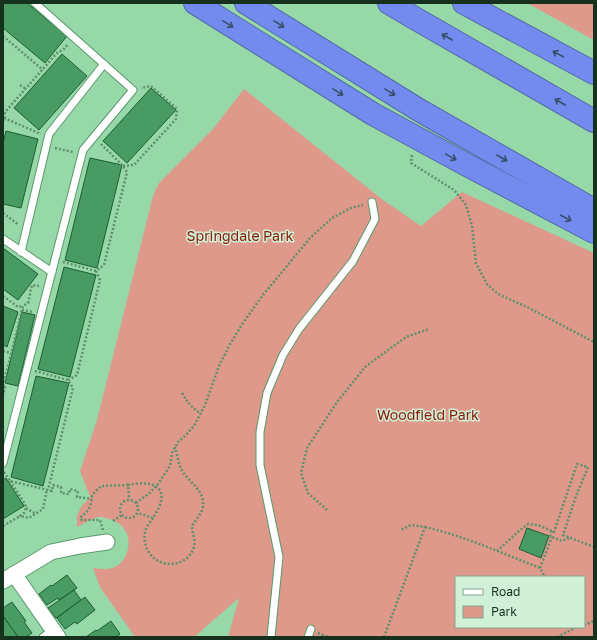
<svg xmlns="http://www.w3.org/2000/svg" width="597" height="640" font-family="'Golos Text',sans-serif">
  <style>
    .green { fill: #de998a; fill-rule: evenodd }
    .building { fill: #489c63; stroke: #1d5d34 }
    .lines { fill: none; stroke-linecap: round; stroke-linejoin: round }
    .lane-casing { stroke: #5a996c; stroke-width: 9 }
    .street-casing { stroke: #5a996c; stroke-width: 17 }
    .highway-casing { stroke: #536ba6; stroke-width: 24 }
    .path { stroke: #5f906d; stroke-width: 2.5; stroke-dasharray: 2 2; stroke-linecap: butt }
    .lane { stroke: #fff; stroke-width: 7 }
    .street { stroke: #fff; stroke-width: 15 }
    .highway { stroke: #738aef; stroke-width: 22 }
    .oneway { stroke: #375068 }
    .labels { text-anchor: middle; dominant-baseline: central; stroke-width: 3; stroke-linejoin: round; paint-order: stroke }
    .park-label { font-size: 14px; fill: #891905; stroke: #d0f0d7 }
  </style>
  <rect width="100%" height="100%" fill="#97d8a8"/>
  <g class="green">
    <polygon points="527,3 594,3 594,40"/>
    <path d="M244 89 383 200 421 226 462 192 594 253V637H228L239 598 194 637H135L100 587 93 568C100 569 108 570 115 567 128 561 133 540 124 529 121 524 117 522 112 520 108 519 104 517 100 517 92 518 84 524 77 527V516L81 507 90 497 80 471 97 420 153 196 159 183 213 129ZM456 577H584V627H456Z"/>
  </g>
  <g class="building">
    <polygon points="3,3 27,3 67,36 45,63 3,28"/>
    <polygon points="62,54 87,76 39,130 14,108"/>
    <polygon points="151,88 176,110 127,163 103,141"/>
    <polygon points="6,131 38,139 21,208 3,204 3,143"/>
    <polygon points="90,158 122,165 97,268 65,260"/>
    <polygon points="3,248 38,274 18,300 3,289"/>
    <polygon points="64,267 96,275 70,377 38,369"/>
    <polygon points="3,306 18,312 7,347 3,345"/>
    <polygon points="22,312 35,315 18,386 5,383"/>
    <polygon points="36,376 69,383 43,486 11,477"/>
    <polygon points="6,478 24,506 3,519 3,480"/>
    <polygon points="527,528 549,536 541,558 519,549"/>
    <polygon points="67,575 77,588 59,600 58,598 47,605 39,594 51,585 52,586"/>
    <polygon points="74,590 81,600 56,618 48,608"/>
    <polygon points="85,597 95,610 77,624 75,622 65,629 57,618"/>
    <polygon points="12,602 26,621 24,622 32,633 26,637 18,637 3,616 3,608"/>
    <polygon points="3,616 18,637 3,637"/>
    <polygon points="111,621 120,634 116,637 86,637 96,630 97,631"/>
  </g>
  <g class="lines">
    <g class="lane-casing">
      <g id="lane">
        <polyline points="3,239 52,272"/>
        <polyline points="21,252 49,134 104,64"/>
        <polyline points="3,463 83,150 133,90 35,3"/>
        <polyline points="43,637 53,630"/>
        <polyline points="271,637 279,557 260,465 260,432 267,393 283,355 299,329 353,261 375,219 372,202"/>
        <polyline points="308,637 311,629"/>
      </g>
    </g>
    <g class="street-casing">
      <g id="street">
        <polyline points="14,574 58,637"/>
        <polyline points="3,581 51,552 80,546 107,542"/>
      </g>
    </g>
    <g class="highway-casing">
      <g id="highway">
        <polyline points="195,3 373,114 467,165 594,232"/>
        <polyline points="246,3 419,110 594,210"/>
        <polyline points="389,3 411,16 594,121"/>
        <polyline points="464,3 594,73"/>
      </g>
    </g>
    <g class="path">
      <polyline points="3,36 43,70"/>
      <polyline points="20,85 26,89"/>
      <polyline points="4,118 41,134"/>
      <polyline points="3,122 5,112 57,53 63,50 68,44"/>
      <polyline points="55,148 73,152"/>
      <polyline points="412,155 411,163 454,190 466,205 472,226 476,263 487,284 498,294 527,307 594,342"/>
      <polyline points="123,166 134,165 176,119 177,109 151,86 141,88"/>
      <polyline points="3,213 19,225"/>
      <polyline points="63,262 96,271"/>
      <polyline points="3,296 18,307 23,306"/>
      <polyline points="22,310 33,312"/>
      <polyline points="3,351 11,353"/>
      <polyline points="35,371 68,380 73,388 48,490"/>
      <polyline points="68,380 77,375 100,280 96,271 104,265 127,172 123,166 100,143"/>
      <polyline points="3,386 23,306 28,303 32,285 39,286"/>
      <path d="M182 393C188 403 191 407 201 414"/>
      <polyline points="3,396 5,386 4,385"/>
      <polyline points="4,472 10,481 52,491 53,485 61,487 61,493 69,494 70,489 78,491 77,497 92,499"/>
      <polyline points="10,481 25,504 26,508 24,513 20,516 29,518 43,509 47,489"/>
      <path d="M128 485C141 482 165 481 161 501 160 507 156 513 153 518L138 513"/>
      <circle cx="129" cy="509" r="9"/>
      <polyline points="136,503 151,492 158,484 170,466 172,453 178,442 185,436 194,426 205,405 219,366 229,346 243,323 263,295 310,238 332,218 351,208 363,205"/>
      <polyline points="26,508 36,514"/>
      <polyline points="327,510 308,493 301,473 307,448 337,402 365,367 406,337 429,329"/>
      <path d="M153 518C150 522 146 527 145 532 140 567 185 575 194 547 196 540 192 533 192 526 196 519 202 514 203 506 205 490 188 482 181 469 178 462 177 454 175 447"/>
      <polyline points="113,521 122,515"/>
      <polyline points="3,526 20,516"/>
      <path d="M425 527C464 536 502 553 540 568L545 577"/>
      <path d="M103 530 100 520H82L80 518C84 514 88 512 90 506 92 502 91 499 92 496 94 492 98 489 101 486L128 485 129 496 128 500"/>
      <polyline points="552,531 550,536 562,541 569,538"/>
      <polyline points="497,551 519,531 528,524 538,525 554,532 577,464 588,467 575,499 563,535 594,547"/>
      <polyline points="540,568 552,537"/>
      <polyline points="584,625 594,621"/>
      <polyline points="318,633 328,637"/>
      <polyline points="384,637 425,527 411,525 401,530"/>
      <polyline points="557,637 577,627"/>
    </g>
    <use href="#lane" class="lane"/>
    <use href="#street" class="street"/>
    <use href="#highway" class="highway"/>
  </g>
  <defs><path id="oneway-shaft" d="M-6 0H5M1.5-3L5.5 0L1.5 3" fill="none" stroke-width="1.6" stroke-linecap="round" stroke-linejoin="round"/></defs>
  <g class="oneway">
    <use href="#oneway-shaft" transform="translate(228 24) rotate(32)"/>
    <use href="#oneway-shaft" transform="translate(279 24) rotate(32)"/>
    <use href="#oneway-shaft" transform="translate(447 37) rotate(-150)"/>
    <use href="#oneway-shaft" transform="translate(558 54) rotate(-152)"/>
    <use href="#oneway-shaft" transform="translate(338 92) rotate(32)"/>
    <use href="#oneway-shaft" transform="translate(390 92) rotate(32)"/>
    <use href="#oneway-shaft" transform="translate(560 102) rotate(-150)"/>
    <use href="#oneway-shaft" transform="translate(451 157) rotate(29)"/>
    <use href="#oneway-shaft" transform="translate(502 158) rotate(30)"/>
    <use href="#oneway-shaft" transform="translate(566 218) rotate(28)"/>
  </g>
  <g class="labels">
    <g class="park-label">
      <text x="240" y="235">Springdale Park</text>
      <text x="428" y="414">Woodfield Park</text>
    </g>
  </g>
  <rect width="597" height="640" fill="none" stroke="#17311f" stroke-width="8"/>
  <rect x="455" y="576" width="130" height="52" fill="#d0f0d7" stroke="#86a48d"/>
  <rect x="463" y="589" width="20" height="6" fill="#ffffff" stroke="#86a48d"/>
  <text x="491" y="596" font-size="12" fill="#17311f">Road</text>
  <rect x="463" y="606" width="20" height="12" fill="#de998a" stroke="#86a48d"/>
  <text x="491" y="616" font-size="12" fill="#17311f">Park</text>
</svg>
